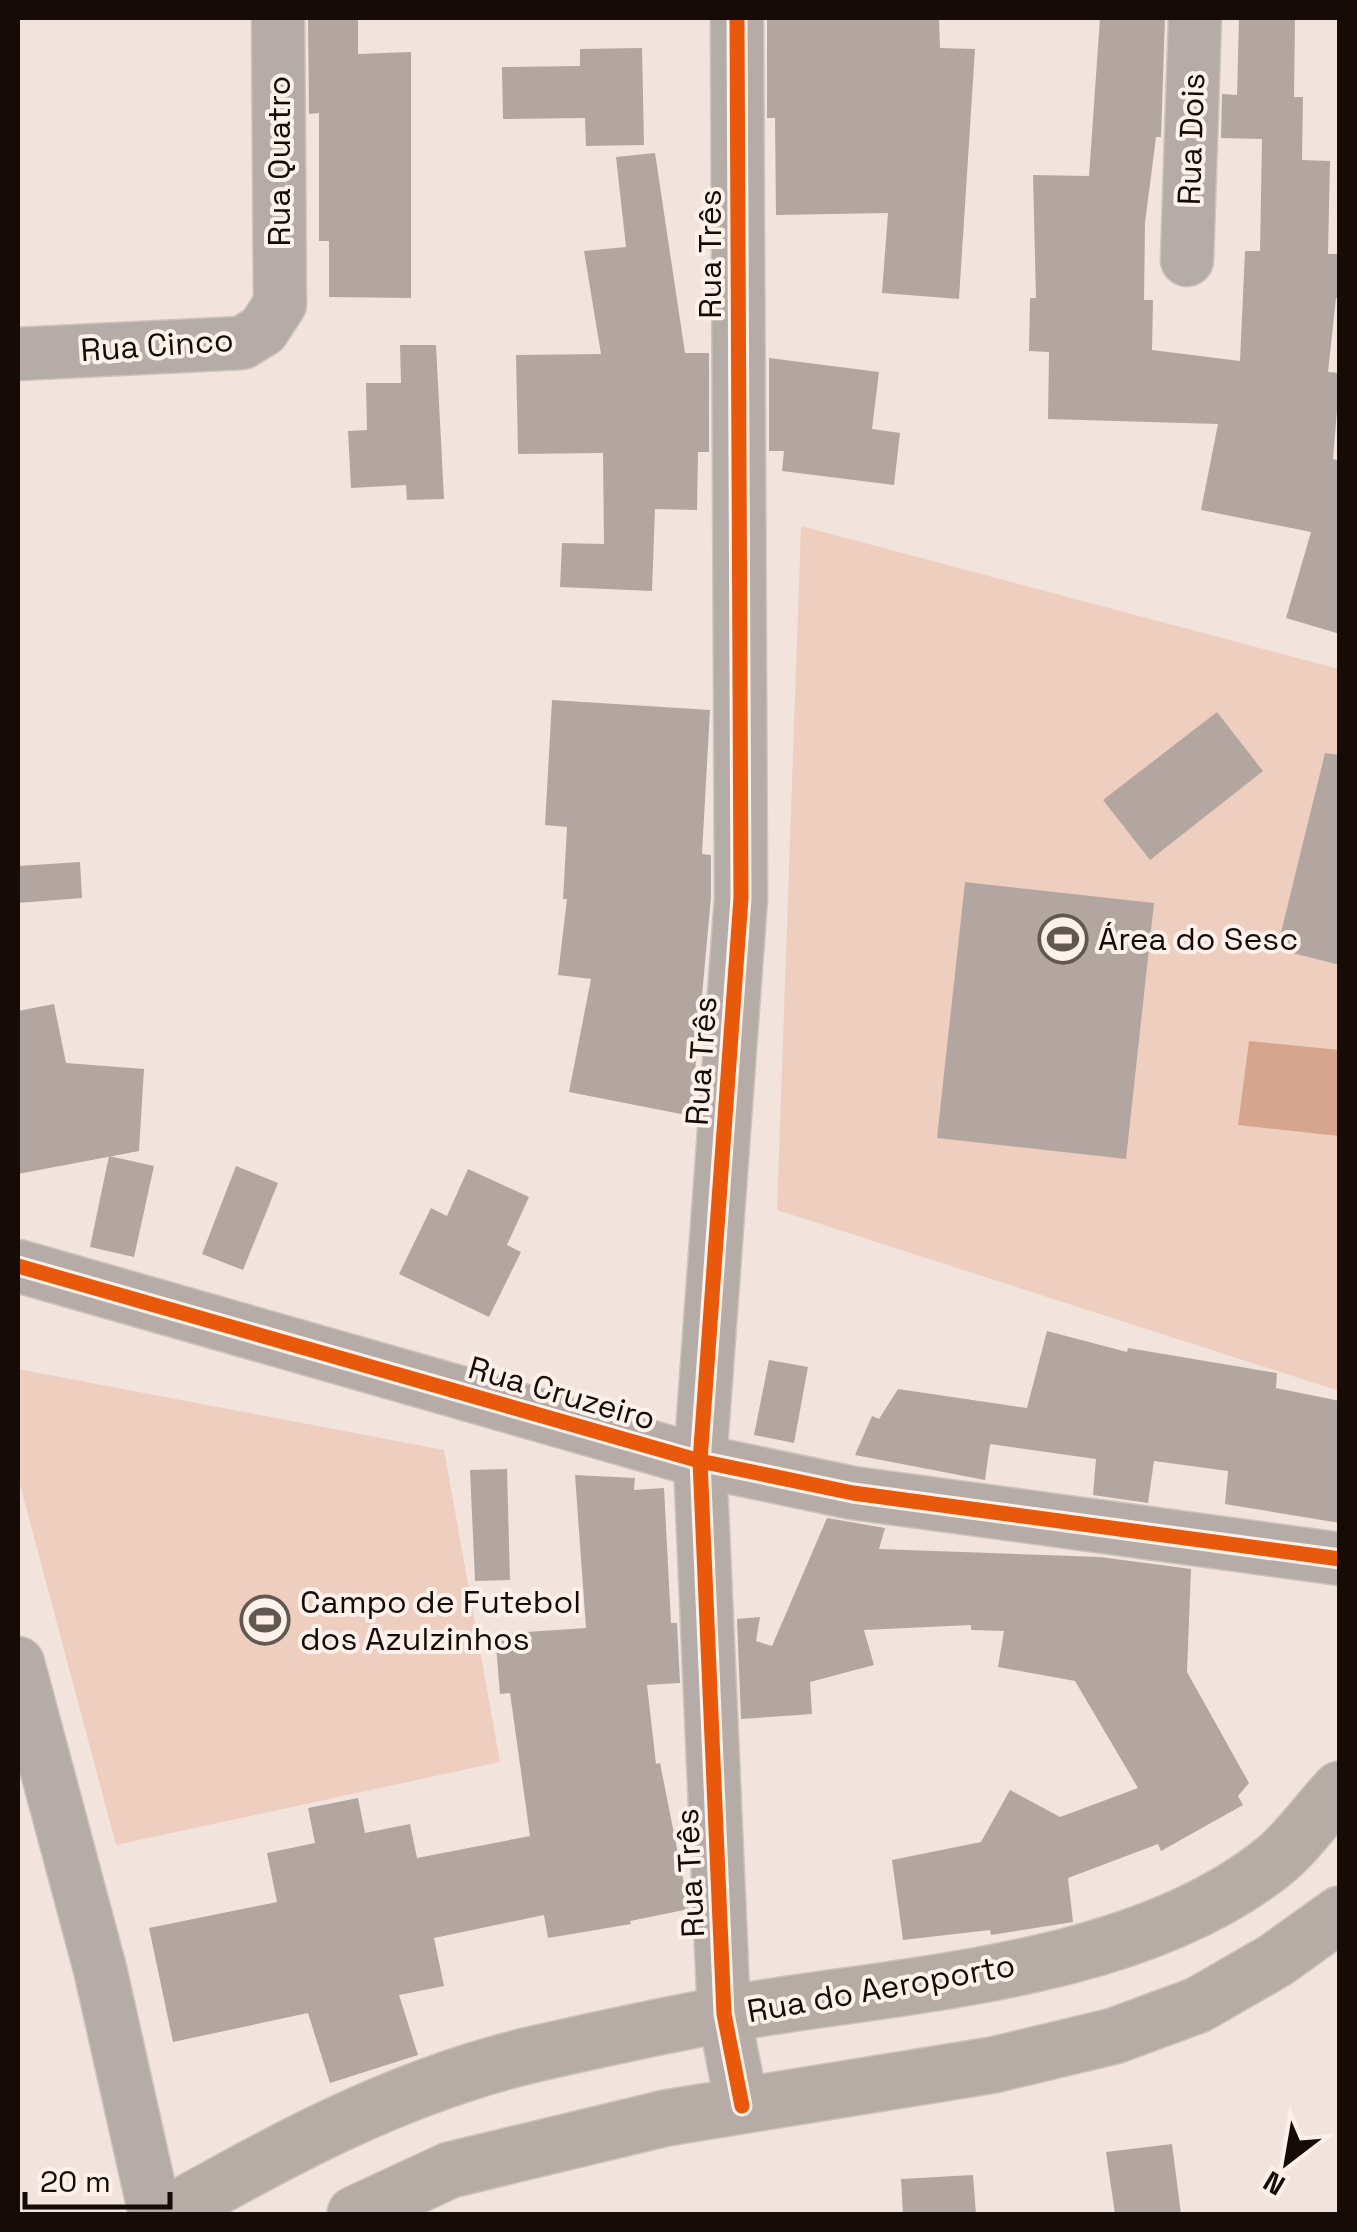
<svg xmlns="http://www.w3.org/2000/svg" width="1357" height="2232" font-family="'Space Grotesk',sans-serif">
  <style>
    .green { fill: #eecebf }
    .water { fill: #d6a58e }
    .building { fill: #b3a6a0 }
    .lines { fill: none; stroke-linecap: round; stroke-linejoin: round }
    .minor-casing { stroke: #cdc2bc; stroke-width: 55 }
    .secondary-casing { stroke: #cdc2bc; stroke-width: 58 }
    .minor { stroke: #b6aca7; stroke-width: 52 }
    .secondary { stroke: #b6aba5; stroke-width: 55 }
    .cycleway-casing { stroke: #fef0ea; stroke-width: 21 }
    .cycleway { stroke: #e8590c; stroke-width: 15 }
    .labels { text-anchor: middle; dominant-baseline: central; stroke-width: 8; stroke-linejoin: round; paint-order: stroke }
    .street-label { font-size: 32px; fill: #160b07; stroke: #fef0ea }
    .poi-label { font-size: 32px; fill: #160b07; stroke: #fef0ea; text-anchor: start }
  </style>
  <rect width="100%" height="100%" fill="#f2e4dd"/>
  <g class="green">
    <polygon points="801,526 1339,669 1339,1391 777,1210"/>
    <polygon points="18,1369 444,1450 500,1762 116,1845 18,1477"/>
  </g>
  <polygon class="water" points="1249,1041 1339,1050 1339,1136 1238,1125"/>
  <g class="building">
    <polygon points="308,18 358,18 358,54 411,52 411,298 329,297 329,241 319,241 319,113 309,114"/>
    <polygon points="767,18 939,18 940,48 975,49 959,299 882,293 888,213 776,215 775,118 767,118"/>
    <polygon points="1100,18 1165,18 1161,137 1156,137 1145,223 1144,300 1153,300 1152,350 1240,361 1245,251 1260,251 1262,139 1221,138 1222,94 1237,95 1239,18 1295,18 1294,97 1303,97 1302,160 1330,161 1328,254 1340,254 1340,298 1336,298 1328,372 1340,373 1333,459 1340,461 1340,634 1286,618 1311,532 1201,510 1218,424 1048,419 1049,352 1029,351 1030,298 1036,298 1033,175 1089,176"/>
    <polygon points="642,48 644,145 586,146 585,118 503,119 502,67 580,66 580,49"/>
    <polygon points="655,153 685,353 709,353 709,452 698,452 697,510 655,509 652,591 560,587 562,543 604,544 603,453 518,454 516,355 601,354 584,251 626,247 616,157"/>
    <polygon points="400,345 436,345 444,499 407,500 406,485 351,488 348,431 367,430 366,383 401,383"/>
    <polygon points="769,358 879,372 872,429 900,433 894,485 782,471 784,451 769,451"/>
    <polygon points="552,700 710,710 702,854 711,855 711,897 691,1116 569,1092 591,979 558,975 567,899 563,899 567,827 545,825"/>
    <polygon points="1217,712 1263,771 1150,860 1103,800"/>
    <polygon points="1325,753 1340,755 1340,965 1277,949"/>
    <polygon points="80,862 82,898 18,903 18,866"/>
    <polygon points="965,882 1154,903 1126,1159 937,1138"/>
    <polygon points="54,1004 66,1063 144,1069 139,1151 18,1174 18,1011"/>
    <polygon points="109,1156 154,1166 134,1257 90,1247"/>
    <polygon points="236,1166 278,1183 243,1270 202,1254"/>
    <polygon points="468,1169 529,1197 507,1245 521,1252 489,1317 399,1274 431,1208 447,1216"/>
    <polygon points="1047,1331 1127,1352 1128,1348 1277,1373 1276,1388 1340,1401 1340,1523 1225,1504 1228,1471 1154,1461 1148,1503 1093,1495 1096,1459 990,1444 985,1480 855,1455 872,1416 879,1419 898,1389 1027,1408"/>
    <polygon points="769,1360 808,1367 794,1443 754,1435"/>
    <polygon points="507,1469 510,1580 475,1581 470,1470"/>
    <polygon points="575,1475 635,1478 634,1490 664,1488 671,1623 677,1623 680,1683 647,1685 656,1764 660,1763 689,1909 630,1921 631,1924 548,1938 544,1915 434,1938 444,1986 399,1995 418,2055 330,2083 308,2013 173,2042 149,1928 277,1902 267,1853 315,1843 308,1808 358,1798 365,1833 410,1824 417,1858 530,1836 510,1693 500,1694 495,1634 586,1628"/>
    <polygon points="827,1518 885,1528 879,1549 1100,1557 1191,1569 1187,1672 1249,1783 1238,1796 1243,1805 1161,1851 1158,1844 1068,1878 1073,1922 991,1935 990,1930 903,1940 892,1860 981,1842 1010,1790 1060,1817 1138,1788 1075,1681 998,1667 1004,1631 971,1630 971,1625 864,1630 874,1665 810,1682 812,1714 741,1719 737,1619 760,1617 756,1641 772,1646"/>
    <polygon points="1172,2144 1181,2214 1115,2214 1106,2152"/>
    <polygon points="973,2175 976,2214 903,2214 901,2179"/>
  </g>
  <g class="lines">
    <g class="minor-casing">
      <g id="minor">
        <polyline points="737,18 741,898 700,1461 724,2014 742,2106"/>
        <polyline points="1187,260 1195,18"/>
        <polyline points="18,354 242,343 263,330 280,304 278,18"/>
        <polyline points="18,1266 700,1461 853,1493 1340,1559"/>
        <polyline points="18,1663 100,1969 155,2214"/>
      </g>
    </g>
    <g class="secondary-casing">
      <g id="secondary">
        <path d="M168 2214C286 2148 393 2089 526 2056 592 2041 659 2026 726 2014 898 1984 1132 1975 1273 1862 1298 1842 1318 1812 1340 1789"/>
        <polyline points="355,2214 450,2170 666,2118 993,2065 1114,2036 1198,2005 1276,1960 1340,1914"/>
      </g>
    </g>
    <use href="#minor" class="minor"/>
    <use href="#secondary" class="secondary"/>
    <g class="cycleway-casing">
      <g id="cycleway">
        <polyline points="737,18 741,898 700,1461 724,2014 742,2106"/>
        <polyline points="18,1266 700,1461 853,1493 1340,1559"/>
      </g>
    </g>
    <use href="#cycleway" class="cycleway"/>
  </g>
  <defs>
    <g id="stadium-ring" transform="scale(2.5)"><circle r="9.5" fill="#fef0ea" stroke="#635752" stroke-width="1.5"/><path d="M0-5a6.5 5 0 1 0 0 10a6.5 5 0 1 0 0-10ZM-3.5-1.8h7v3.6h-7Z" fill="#635752"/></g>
  </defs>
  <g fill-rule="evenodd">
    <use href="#stadium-ring" x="1063" y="939"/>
    <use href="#stadium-ring" x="265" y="1620"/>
  </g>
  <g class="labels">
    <g class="street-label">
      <text transform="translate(1191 139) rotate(-88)">Rua Dois</text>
      <text transform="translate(279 161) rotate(-90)">Rua Quatro</text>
      <text transform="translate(710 254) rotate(-90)">Rua Três</text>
      <text transform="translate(157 345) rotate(-4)">Rua Cinco</text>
      <text transform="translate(701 1061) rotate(-86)">Rua Três</text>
      <text transform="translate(562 1393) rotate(16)">Rua Cruzeiro</text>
      <text transform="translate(690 1873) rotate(-93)">Rua Três</text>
      <text transform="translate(881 1988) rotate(-10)">Rua do Aeroporto</text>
    </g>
    <g class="poi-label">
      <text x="1098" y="939">Área do Sesc</text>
      <text x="300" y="1602">Campo de Futebol<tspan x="300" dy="37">dos Azulzinhos</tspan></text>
    </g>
  </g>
  <rect width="1357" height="2232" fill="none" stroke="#160b07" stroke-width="40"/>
  <g transform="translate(1287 2162) rotate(211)" stroke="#fef0ea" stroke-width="8" paint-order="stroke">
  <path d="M0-8L18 38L0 25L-18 38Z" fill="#160b07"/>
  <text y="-15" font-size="28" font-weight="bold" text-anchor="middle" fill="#160b07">N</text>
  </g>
  <path d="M25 2192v15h145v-15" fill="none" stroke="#160b07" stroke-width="5"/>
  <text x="40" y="2192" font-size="30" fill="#160b07" stroke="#fef0ea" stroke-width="8" paint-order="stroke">20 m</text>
</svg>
